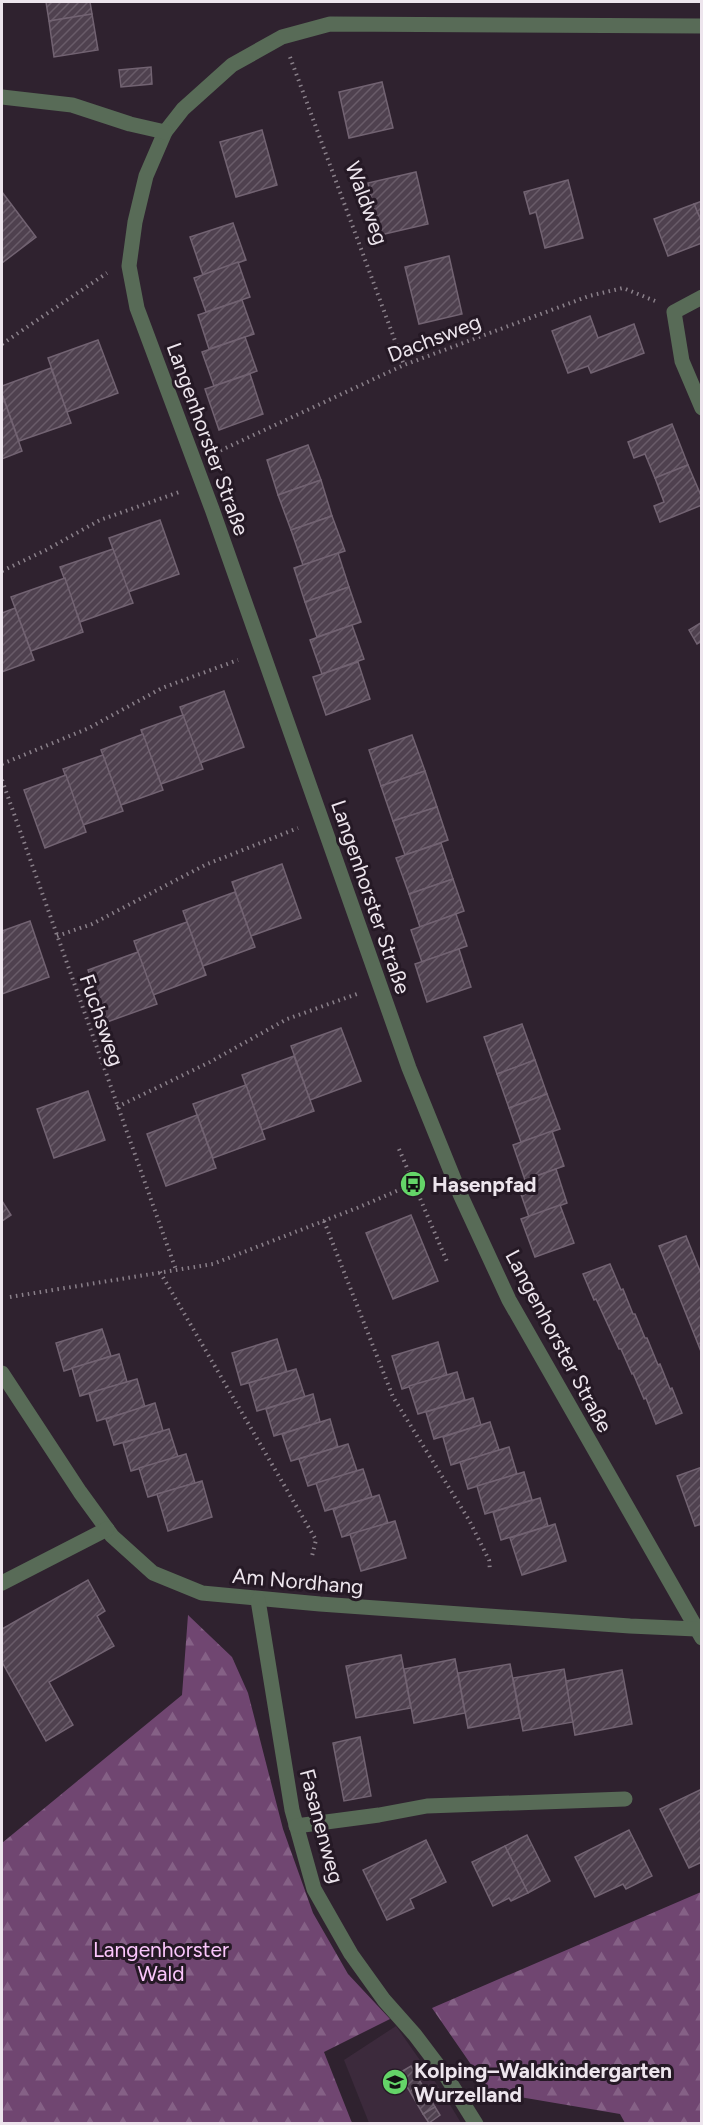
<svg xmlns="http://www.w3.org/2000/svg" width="703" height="2125" font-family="Figtree,sans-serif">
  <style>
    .built { fill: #3c2a3c }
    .forest { fill: url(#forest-firs) }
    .building { fill: url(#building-hatch); stroke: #726372; stroke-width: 1.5 }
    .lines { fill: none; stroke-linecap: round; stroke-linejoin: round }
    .path { stroke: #8a808a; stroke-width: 4; stroke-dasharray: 1.5 4.5; stroke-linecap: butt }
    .minor { stroke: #586b57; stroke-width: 15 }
    .labels { text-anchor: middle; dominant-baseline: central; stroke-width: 6; stroke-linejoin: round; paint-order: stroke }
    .street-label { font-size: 21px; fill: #ede5ed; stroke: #251925 }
    .poi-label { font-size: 21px; font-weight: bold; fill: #ede5ed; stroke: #251925; text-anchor: start }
    .park-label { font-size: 21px; fill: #fbc6fc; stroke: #251925 }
  </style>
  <defs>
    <pattern id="forest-firs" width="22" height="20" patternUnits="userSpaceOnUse" patternTransform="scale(1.5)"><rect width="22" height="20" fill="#704671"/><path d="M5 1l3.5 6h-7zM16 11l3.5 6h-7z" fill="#856186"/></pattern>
    <pattern id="building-hatch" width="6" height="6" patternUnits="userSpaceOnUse" patternTransform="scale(1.5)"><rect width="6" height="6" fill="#4f414f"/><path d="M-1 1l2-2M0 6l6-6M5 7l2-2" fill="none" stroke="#695c69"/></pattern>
  </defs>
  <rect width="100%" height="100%" fill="#2f222f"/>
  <polygon class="built" points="396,2026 443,2093 461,2123 369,2123 344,2060"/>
  <g class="forest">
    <polygon points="188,1615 232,1657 248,1693 283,1829 313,1913 348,1974 390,2019 324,2052 352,2123 2,2123 2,1843 182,1695"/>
    <polygon points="701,1892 701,2123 625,2123 620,2114 490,2092 432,2008"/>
  </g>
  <g class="building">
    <polygon points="46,2 90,2 92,14 49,21"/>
    <polygon points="92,14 98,50 54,57 49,21"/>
    <polygon points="151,67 152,84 121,87 119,70"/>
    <polygon points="382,82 393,128 349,138 339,92"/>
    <polygon points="262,130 277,185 236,197 220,142"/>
    <polygon points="416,172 428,224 380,235 368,183"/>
    <polygon points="568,180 583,238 545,248 536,212 530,214 524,192"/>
    <polygon points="2,192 36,237 2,263"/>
    <polygon points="702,201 702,223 694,204"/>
    <polygon points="694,204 702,223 702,243 668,256 654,219"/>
    <polygon points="233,223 246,260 203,275 190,237"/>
    <polygon points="449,256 462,314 419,324 405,267"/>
    <polygon points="238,262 250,297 206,312 194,278"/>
    <polygon points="242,300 254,334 209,349 198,315"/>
    <polygon points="590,316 598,338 634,324 644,353 591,373 588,366 568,373 552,331"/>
    <polygon points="245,337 257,371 214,386 202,352"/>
    <polygon points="98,340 118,393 67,412 48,358"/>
    <polygon points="51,368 71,423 19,441 2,394 2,386"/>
    <polygon points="250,374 263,414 219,430 205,389"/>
    <polygon points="3,397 22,451 2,459 2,398"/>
    <polygon points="672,424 688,465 655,478 645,454 634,458 628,442"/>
    <polygon points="308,445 321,480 278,495 267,460"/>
    <polygon points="688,465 702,498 702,505 660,522 654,506 664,502 655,478"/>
    <polygon points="321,480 332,516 291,530 278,495"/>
    <polygon points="332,516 345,551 303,565 291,530"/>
    <polygon points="160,520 179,574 128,592 109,538"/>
    <polygon points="113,549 133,603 80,622 60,567"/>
    <polygon points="338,553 349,587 305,602 294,568"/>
    <polygon points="65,578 83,632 31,651 11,597"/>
    <polygon points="349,587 361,622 317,637 305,602"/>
    <polygon points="15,608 34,660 2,672 2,613"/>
    <polygon points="702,622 702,641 697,644 689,630"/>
    <polygon points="352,625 364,659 322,674 310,640"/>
    <polygon points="358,662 370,699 326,715 313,677"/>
    <polygon points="224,691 244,747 200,763 180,707"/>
    <polygon points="183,715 203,769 161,784 141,730"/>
    <polygon points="143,734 163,790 121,805 101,750"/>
    <polygon points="412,735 425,771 381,786 369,750"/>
    <polygon points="103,755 123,811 83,825 63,769"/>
    <polygon points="425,771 437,807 393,821 381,786"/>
    <polygon points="66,775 86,832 45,848 24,790"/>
    <polygon points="437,807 448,840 405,855 393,821"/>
    <polygon points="441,843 453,879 409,894 396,858"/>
    <polygon points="282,864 301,918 251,936 232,882"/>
    <polygon points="453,879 464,911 420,927 409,894"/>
    <polygon points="235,892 255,947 203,966 183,911"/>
    <polygon points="456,914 467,946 422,962 411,930"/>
    <polygon points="30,921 49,977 2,994 2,931"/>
    <polygon points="187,922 206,975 153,995 134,941"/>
    <polygon points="459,949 471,987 427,1002 415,964"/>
    <polygon points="138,952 157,1004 107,1022 88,970"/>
    <polygon points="522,1024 535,1060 497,1074 484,1037"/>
    <polygon points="341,1028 361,1081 310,1100 291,1046"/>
    <polygon points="294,1056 314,1111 262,1130 242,1075"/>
    <polygon points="535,1060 547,1094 509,1108 497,1074"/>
    <polygon points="246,1085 265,1139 213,1158 193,1104"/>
    <polygon points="88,1091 105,1140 54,1158 37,1109"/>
    <polygon points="547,1094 560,1129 521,1142 509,1108"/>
    <polygon points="197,1115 216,1168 166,1186 147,1134"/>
    <polygon points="552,1131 564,1166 525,1180 513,1145"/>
    <polygon points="556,1169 567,1203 529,1217 517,1183"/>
    <polygon points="2,1201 11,1215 2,1221"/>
    <polygon points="560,1205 574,1243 535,1257 521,1219"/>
    <polygon points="411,1215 438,1281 393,1299 366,1233"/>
    <polygon points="686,1236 702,1276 702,1354 659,1246"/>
    <polygon points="610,1264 621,1290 623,1289 633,1314 635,1314 645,1338 647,1338 658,1365 660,1364 670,1389 672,1388 682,1413 656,1424 646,1398 644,1399 633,1373 632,1374 621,1349 619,1349 596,1299 594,1300 583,1274"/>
    <polygon points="102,1329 111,1356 64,1371 56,1343"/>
    <polygon points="277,1339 287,1372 241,1385 232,1353"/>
    <polygon points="438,1342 447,1375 402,1389 392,1356"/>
    <polygon points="119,1354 127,1382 80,1396 72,1368"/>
    <polygon points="296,1369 305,1397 257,1411 249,1383"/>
    <polygon points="457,1372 465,1400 418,1414 409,1386"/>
    <polygon points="137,1379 145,1407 97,1421 89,1393"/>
    <polygon points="313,1394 320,1422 274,1436 266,1409"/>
    <polygon points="473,1398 481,1425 434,1439 426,1412"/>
    <polygon points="155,1403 163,1431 114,1445 106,1419"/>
    <polygon points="330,1419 338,1447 291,1461 282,1434"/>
    <polygon points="490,1422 499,1450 451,1465 443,1437"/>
    <polygon points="169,1429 178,1457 131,1471 123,1443"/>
    <polygon points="348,1444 357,1471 308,1486 299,1459"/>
    <polygon points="509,1447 517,1474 468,1489 460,1462"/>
    <polygon points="186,1454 195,1483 148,1497 139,1468"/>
    <polygon points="702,1467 702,1524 695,1526 677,1476"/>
    <polygon points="363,1469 372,1497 325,1511 316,1483"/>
    <polygon points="524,1472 532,1500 485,1514 477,1486"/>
    <polygon points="202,1481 212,1517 168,1531 157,1494"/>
    <polygon points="379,1495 388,1523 342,1537 333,1509"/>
    <polygon points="540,1498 548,1526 501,1540 493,1512"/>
    <polygon points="395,1521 406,1558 361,1571 350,1534"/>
    <polygon points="555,1524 566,1561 522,1575 510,1538"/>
    <polygon points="88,1580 105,1611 97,1616 114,1646 49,1682 73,1725 46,1741 2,1662 2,1629"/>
    <polygon points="401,1655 411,1708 356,1718 346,1666"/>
    <polygon points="455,1659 465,1713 414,1723 404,1669"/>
    <polygon points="510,1664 520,1718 468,1728 458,1673"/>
    <polygon points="564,1669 573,1722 523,1731 513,1678"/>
    <polygon points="622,1670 632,1724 575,1735 566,1681"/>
    <polygon points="360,1737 371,1796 344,1801 333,1743"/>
    <polygon points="702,1789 702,1862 689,1868 660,1809"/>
    <polygon points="629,1830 652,1876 626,1889 623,1884 595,1897 575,1857"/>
    <polygon points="527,1835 550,1881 528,1893 505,1846"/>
    <polygon points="426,1840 446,1882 410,1899 414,1908 387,1920 363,1870"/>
    <polygon points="505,1846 528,1893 511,1901 509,1898 493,1906 472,1862"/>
    <polygon points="411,2066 435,2107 423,2114 399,2073"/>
    <polygon points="435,2107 440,2115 429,2123 423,2114"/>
  </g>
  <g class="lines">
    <g class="path">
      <polyline points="290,57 404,365"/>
      <polyline points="2,344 107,273"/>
      <polyline points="215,453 404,365 589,296 623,288 655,301"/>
      <polyline points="2,571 46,550 100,520 179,492"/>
      <polyline points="2,764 89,728 162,688 238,660"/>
      <polyline points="2,780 176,1270"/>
      <polyline points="57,936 92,924 205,865 298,828"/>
      <polyline points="117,1107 210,1062 287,1019 357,994"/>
      <polyline points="399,1149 448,1264"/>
      <polyline points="324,1221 393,1397 469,1520 489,1560 490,1570"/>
      <polyline points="160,1272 316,1540 312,1556"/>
      <polyline points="10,1297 213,1264 357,1208 413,1184"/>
    </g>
    <g class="minor">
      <polyline points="702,26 330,24 282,37 232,65 183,109 165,132 146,176 135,222 129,266 137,308 212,509 409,1068 460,1194 509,1300 702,1638"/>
      <polyline points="2,97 72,105 130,124 165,132"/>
      <polyline points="702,297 674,312 682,361 702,408"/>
      <polyline points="2,1373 80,1492 112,1536 153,1573 202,1593 320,1604 630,1626 696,1629"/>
      <polyline points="2,1583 107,1529"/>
      <polyline points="258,1600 292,1810 314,1889 351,1954 384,2000 415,2035 446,2076 476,2124"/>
      <polyline points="296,1826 379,1815 427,1806 625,1799"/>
    </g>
  </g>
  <defs>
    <g id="bus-disc" transform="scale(1.35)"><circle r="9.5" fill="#64d468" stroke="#251925"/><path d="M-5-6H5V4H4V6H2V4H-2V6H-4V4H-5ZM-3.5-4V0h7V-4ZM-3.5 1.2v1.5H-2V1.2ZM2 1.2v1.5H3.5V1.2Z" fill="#111"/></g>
    <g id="school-disc" transform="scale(1.35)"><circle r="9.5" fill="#64d468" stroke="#251925"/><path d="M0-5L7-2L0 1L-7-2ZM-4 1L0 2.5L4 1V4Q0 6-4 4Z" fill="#111"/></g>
  </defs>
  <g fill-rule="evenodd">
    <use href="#bus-disc" x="413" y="1184"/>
    <use href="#school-disc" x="395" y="2082"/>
  </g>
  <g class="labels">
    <g class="street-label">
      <text transform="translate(367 203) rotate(70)">Waldweg</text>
      <text transform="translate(434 338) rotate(-21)">Dachsweg</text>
      <text transform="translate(208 439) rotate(70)">Langenhorster Straße</text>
      <text transform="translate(371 897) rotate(71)">Langenhorster Straße</text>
      <text transform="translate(102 1020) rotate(71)">Fuchsweg</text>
      <text transform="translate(559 1341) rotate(62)">Langenhorster Straße</text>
      <text transform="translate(298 1581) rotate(5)">Am Nordhang</text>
      <text transform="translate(322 1826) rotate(75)">Fasanenweg</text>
    </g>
    <g class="poi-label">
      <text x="432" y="1184">Hasenpfad</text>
      <text x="414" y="2070">Kolping–Waldkindergarten<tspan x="414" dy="24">Wurzelland</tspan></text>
    </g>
    <g class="park-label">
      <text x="161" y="1949">Langenhorster<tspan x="161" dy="24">Wald</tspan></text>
    </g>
  </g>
  <rect width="703" height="2125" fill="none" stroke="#ede5ed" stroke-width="6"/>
</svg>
